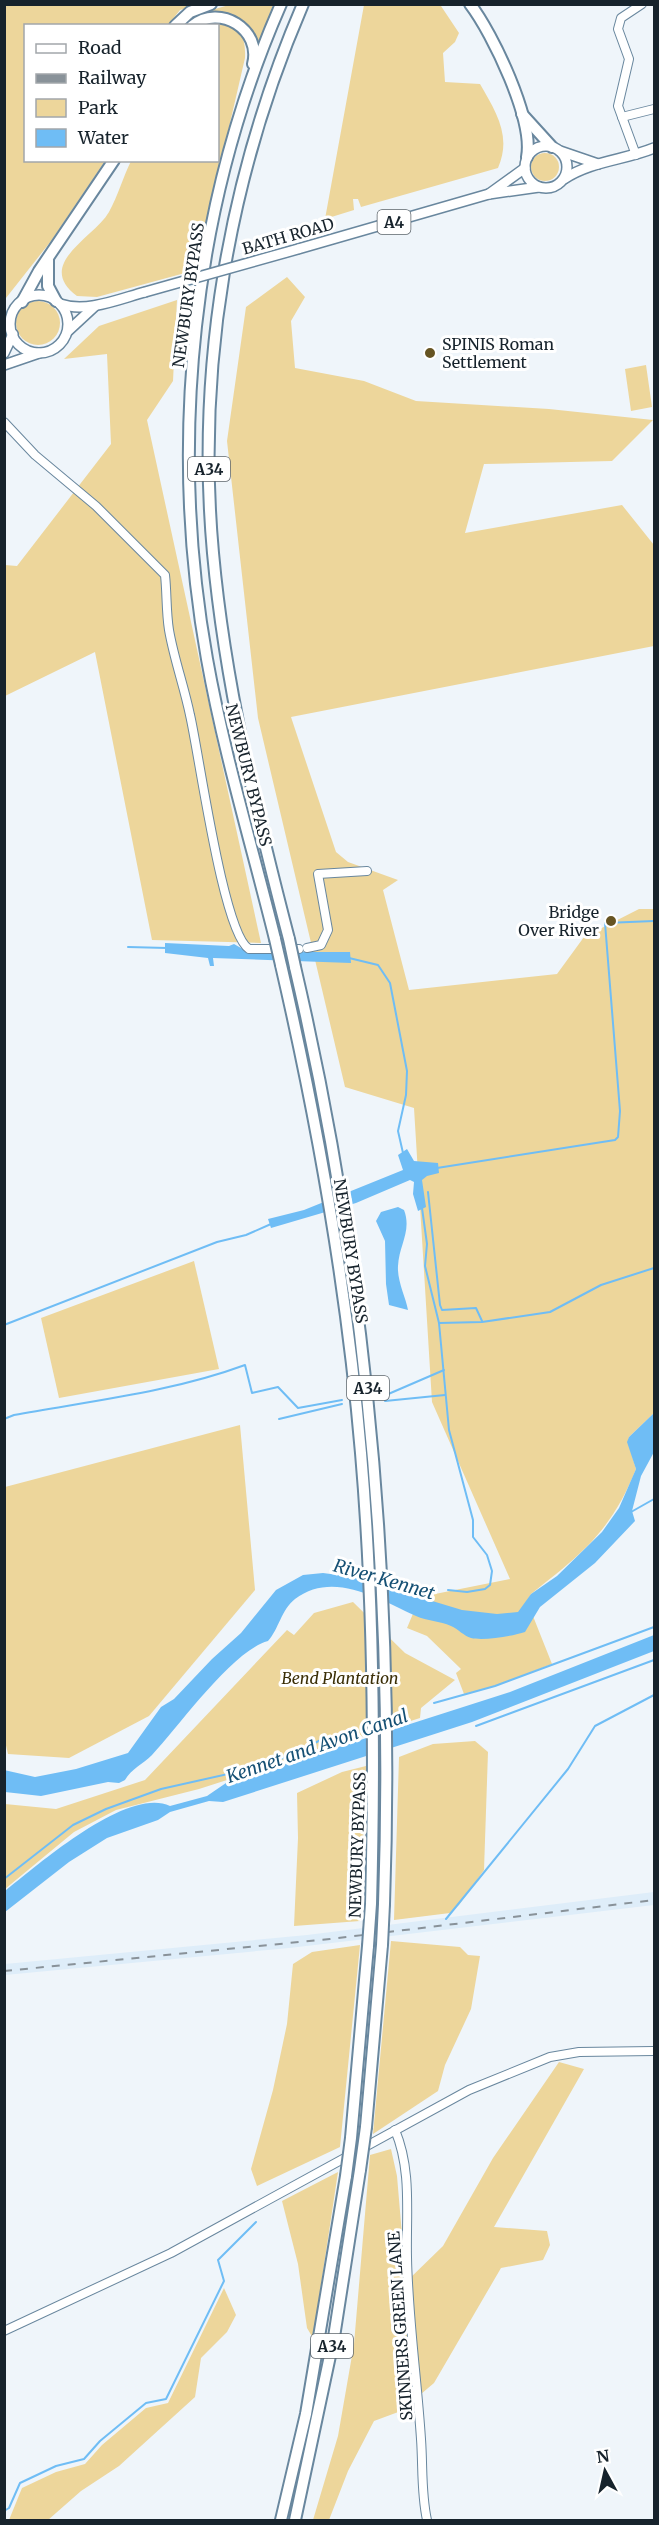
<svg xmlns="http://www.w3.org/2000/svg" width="659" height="2525" font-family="Merriweather,serif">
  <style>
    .built { fill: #deedf9 }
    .green { fill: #edd69b }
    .water { fill: #6fbdf5 }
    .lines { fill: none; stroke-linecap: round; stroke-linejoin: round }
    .stream { stroke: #6fbdf5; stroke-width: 2 }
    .minor-casing { stroke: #69879e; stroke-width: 10 }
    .major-casing { stroke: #69879e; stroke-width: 12 }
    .highway-casing { stroke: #69879e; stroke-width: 14 }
    .minor { stroke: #fff; stroke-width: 8 }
    .major { stroke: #fff; stroke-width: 9 }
    .highway { stroke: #fff; stroke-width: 10 }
    .rail { stroke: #899299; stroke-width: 2; stroke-dasharray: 8 8; stroke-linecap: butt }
    .major-bridge-casing { stroke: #69879e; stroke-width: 12; stroke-linecap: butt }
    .highway-bridge-casing { stroke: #69879e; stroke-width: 14; stroke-linecap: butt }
    .major-bridge { stroke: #fff; stroke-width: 9 }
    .highway-bridge { stroke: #fff; stroke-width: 10 }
    .poi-dot { fill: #665422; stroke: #fff; stroke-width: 2 }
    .labels { text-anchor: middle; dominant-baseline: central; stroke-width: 6; stroke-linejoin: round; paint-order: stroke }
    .shield { fill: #fff; stroke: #5d656b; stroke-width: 1.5 }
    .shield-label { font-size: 15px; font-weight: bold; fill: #17232c }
    .street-label { font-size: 16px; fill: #17232c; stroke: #fff }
    .poi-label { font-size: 16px; fill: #17232c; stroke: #fff; text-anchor: start }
    .park-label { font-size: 16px; font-style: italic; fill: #3a2e06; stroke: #fff }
    .water-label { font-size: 18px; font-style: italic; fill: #155074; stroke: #fff }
  </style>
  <rect width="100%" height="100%" fill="#eff5fa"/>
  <polygon class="built" points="654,1892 654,1905 289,1948 5,1975 5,1964 307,1935"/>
  <g class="green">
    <polygon points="4,5 197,5 180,10 168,25 26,26 26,160 105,161 51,241 6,298"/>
    <path d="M229 5H273L259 41C255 38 252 31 248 26 229 4 208 14 187 21L194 15Z"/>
    <path d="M364 5 441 6 459 33 455 42 443 53 445 82 480 84C496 112 512 136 498 168L361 207 358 199H353L354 210 325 219Z"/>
    <path d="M221 21C240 32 246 34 245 58L196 270 97 297 77 296C34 264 94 238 109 212 118 196 123 177 131 161L218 160V26L200 25Z"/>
    <circle cx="545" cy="167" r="14"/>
    <path d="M287 277 305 297 291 321 295 368 364 381 416 401 549 409 653 420 612 461 484 464 465 533 622 505 654 545V646L291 717 336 852 348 862 398 880 383 890 409 990 557 974 584 937 639 909H654V1413L629 1437 628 1442 636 1469C611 1531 583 1553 531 1594L527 1601 552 1664 495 1686 464 1694 456 1673 461 1669 427 1636 407 1628 420 1597 510 1579 432 1402 414 1108 345 1087 258 718 227 441 246 307Z"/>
    <polygon points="177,300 173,381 147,420 261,943 152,940 95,652 5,696 5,565 17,566 111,444 107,354 64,359 99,326"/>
    <circle cx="38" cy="323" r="22"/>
    <polygon points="646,365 652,407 631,411 625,369"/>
    <polygon points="194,1261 219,1369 59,1398 41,1318"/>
    <polygon points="240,1425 255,1590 149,1716 69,1758 8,1754 4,1737 5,1487"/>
    <polygon points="353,1602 405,1653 455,1680 421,1708 420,1718 199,1789 116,1810 74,1832 5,1889 5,1804 56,1809 145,1780 287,1630 294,1635 314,1613"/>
    <polygon points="475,1741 488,1752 484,1870 459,1905 450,1913 394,1920 399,1757 433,1744"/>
    <polygon points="366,1766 360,1921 294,1926 298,1838 297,1793 342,1772"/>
    <polygon points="391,1941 460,1947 468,1955 480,1956 471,2009 445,2065 438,2091 373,2134"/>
    <polygon points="360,1945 340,2147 257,2186 251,2169 273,2090 287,2024 293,1964 312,1952"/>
    <polygon points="559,2062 584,2069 494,2227 547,2231 550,2245 543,2260 501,2268 434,2383 401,2411 374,2421 348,2471 329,2520 313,2520 338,2436 354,2344 370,2155 391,2149 397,2176 406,2282 443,2246 493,2158"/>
    <polygon points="338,2172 313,2338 307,2328 298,2264 282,2201"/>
    <polygon points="224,2288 236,2315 227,2332 201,2358 195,2397 119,2466 81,2491 48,2520 9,2520 22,2488 56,2472 85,2464 102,2445 146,2408 168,2403"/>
  </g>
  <g class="water">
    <polygon points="165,943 229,946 234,944 248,952 350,952 351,963 213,958 214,966 210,966 208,958 165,953"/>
    <polygon points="407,1149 414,1161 438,1163 439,1173 427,1176 422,1180 426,1207 418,1211 413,1194 414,1182 410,1180 356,1203 271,1228 268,1219 304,1210 403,1170 398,1155"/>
    <path d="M398 1207 404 1210C412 1231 399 1245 398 1266 397 1281 406 1298 408 1310L389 1305 386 1284 385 1241 376 1221 381 1212Z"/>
    <path d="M654 1413V1452L641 1476 632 1511 635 1521 595 1563 540 1607 525 1632C513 1636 484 1641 471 1638 464 1636 458 1629 451 1626 440 1621 427 1621 416 1616 379 1599 333 1570 295 1599 281 1610 279 1629 268 1641 232 1651 180 1725 152 1755 143 1764 131 1769 125 1780L119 1783 108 1782 41 1796 5 1792 4 1770 35 1777 76 1769 128 1753 161 1707 174 1699 212 1659 241 1633 276 1590 303 1575 323 1573 353 1577 462 1610 497 1614 518 1612 531 1594 557 1576 602 1532 619 1508 636 1469 627 1442 629 1437Z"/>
    <path d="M654 1635V1651L472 1722 223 1802 209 1801 170 1812 158 1820 107 1838 69 1862 5 1912V1891C37 1866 127 1786 170 1806L207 1796 226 1783 510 1692Z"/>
  </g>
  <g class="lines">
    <g class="stream">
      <polyline points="128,947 167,948"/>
      <polyline points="349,958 378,965 390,983 407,1071 406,1095 398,1131 403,1153"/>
      <polyline points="437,1168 615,1140 618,1137 620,1111 605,923 654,921"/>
      <polyline points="428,1192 440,1305 442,1310 476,1308 482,1321"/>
      <polyline points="422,1208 427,1244 425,1266 439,1323 449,1430 473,1520 473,1537 487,1555 492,1571 490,1585 485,1589 467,1592 448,1590"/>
      <polyline points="439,1323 482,1322 550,1312 601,1285 654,1268"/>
      <polyline points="4,1325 217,1242 246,1235 271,1224"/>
      <polyline points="386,1395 444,1370"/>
      <polyline points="385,1401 445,1395"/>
      <path d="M4 1419 14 1415C91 1401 172 1392 245 1365L252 1393 278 1387 298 1408 342 1400"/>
      <polyline points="279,1419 342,1404"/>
      <polyline points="631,1512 654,1499"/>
      <polyline points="434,1703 495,1686 654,1627"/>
      <polyline points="476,1726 654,1660"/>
      <polyline points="4,1879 73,1825 106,1809 161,1789 268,1765 323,1739"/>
      <polyline points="446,1919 568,1769 595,1726 654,1695"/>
      <polyline points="4,2511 9,2508 20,2483 56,2466 84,2459 100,2441 146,2403 166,2399 224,2281 218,2260 256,2222"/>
    </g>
    <g class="minor-casing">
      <g id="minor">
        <polyline points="622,117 654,109"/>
        <polyline points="636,155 618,106 629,59 618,29 621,18 642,4"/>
        <path d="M4 422 35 455 96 506 165 575C167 593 166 611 169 630 174 659 184 686 190 715 199 753 223 933 249 949H299"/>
        <polyline points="307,948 321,945 328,930 318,874 367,871"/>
        <path d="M395 2130C412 2170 406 2214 407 2257 408 2317 417 2378 421 2439 423 2466 421 2493 427 2520"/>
        <polyline points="4,2331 171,2253 469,2090 550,2057 579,2052 654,2051"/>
      </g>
    </g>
    <g class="major-casing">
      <g id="major">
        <circle cx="546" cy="167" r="21"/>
        <polyline points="560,151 598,164"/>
        <path d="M564 179C591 161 625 160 654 148"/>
        <polyline points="489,194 525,168"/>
        <polyline points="298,249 489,194 539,187"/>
        <circle cx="39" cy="324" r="29"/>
        <path d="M60 304C87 313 119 299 145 292"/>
        <polyline points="68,331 95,306"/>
        <polyline points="4,353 13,334"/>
        <polyline points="4,365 39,353"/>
      </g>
    </g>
    <g class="highway-casing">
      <g id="highway">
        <path d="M470 4C493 34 534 120 527 157"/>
        <polyline points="175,26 190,12 211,4"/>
        <path d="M192 26C220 3 262 30 253 64"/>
        <polyline points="522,114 552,147"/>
        <polyline points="48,260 48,286 56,301"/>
        <polyline points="22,302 39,271 114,160"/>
        <path d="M275 939C252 846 224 754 207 659 168 442 192 207 281 4"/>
        <path d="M289 939C256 812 225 684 213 553 196 366 229 176 303 4"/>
        <path d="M281 965C318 1125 347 1288 361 1453 374 1603 375 1753 371 1904"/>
        <path d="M295 967C367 1275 395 1588 384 1904"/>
        <polyline points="366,2127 382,1945"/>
        <polyline points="351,2138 368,1946"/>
        <polyline points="281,2520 306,2414 346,2176"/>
        <polyline points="295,2520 334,2337 360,2170"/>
      </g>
    </g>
    <use href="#minor" class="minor"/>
    <use href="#major" class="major"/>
    <use href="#highway" class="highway"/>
    <polyline class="rail" points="4,1971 330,1939 654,1900"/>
    <g class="major-bridge-casing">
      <polyline id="major-bridge" points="145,292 298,249"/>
    </g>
    <g class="highway-bridge-casing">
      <g id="highway-bridge">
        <polyline points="275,939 281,965"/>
        <polyline points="289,939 295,967"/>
        <polyline points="382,1945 384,1904"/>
        <polyline points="368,1946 371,1904"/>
        <polyline points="360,2170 366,2127"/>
        <polyline points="346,2176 351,2138"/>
      </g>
    </g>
    <use href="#major-bridge" class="major-bridge"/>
    <use href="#highway-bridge" class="highway-bridge"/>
  </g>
  <g class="poi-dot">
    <circle cx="430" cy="353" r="6"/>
    <circle cx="611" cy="921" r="6"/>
  </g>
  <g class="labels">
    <g class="shield">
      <rect x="377.5" y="210" width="33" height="24" rx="4.5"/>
      <rect x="188" y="457" width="42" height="24" rx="4.5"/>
      <rect x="347" y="1376" width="42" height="24" rx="4.5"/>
      <rect x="311" y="2334" width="42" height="24" rx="4.5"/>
    </g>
    <g class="shield-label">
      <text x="394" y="222">A4</text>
      <text x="209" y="469">A34</text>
      <text x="368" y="1388">A34</text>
      <text x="332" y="2346">A34</text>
    </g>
    <g class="street-label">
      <text transform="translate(288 236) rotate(-16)">BATH ROAD</text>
      <text transform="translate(188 295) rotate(-82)">NEWBURY BYPASS</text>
      <text transform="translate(249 775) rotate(76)">NEWBURY BYPASS</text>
      <text transform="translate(351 1251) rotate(81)">NEWBURY BYPASS</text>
      <text transform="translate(357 1845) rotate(-88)">NEWBURY BYPASS</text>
      <text transform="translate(400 2326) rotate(-94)">SKINNERS GREEN LANE</text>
    </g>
    <g class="poi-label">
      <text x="442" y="344">SPINIS Roman<tspan x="442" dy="18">Settlement</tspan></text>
      <text x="599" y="912" text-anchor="end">Bridge<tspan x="599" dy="18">Over River</tspan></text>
    </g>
    <g class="park-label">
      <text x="340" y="1678">Bend Plantation</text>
    </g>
    <g class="water-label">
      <text transform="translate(384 1579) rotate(16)">River Kennet</text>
      <text transform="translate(317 1746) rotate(-19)">Kennet and Avon Canal</text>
    </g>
  </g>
  <rect width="659" height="2525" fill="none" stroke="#17232c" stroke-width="12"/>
  <rect x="24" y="24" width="195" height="138" fill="#ffffff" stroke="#a2a7ab" stroke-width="1.5"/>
  <rect x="36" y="44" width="30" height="9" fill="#ffffff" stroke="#a2a7ab" stroke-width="1.5"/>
  <text x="78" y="54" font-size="18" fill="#17232c">Road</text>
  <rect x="36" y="74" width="30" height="9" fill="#899299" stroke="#a2a7ab" stroke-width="1.5"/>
  <text x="78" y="84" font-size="18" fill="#17232c">Railway</text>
  <rect x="36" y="99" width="30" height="18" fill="#edd69b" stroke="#a2a7ab" stroke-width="1.5"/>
  <text x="78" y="114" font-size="18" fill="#17232c">Park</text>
  <rect x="36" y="129" width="30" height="18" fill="#6fbdf5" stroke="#a2a7ab" stroke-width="1.5"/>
  <text x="78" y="144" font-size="18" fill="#17232c">Water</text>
  <g transform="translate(605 2471) rotate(352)" stroke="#ffffff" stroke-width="4.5" paint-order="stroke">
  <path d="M0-4.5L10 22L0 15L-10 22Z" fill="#17232c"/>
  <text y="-9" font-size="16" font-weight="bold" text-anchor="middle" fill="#17232c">N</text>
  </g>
</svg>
